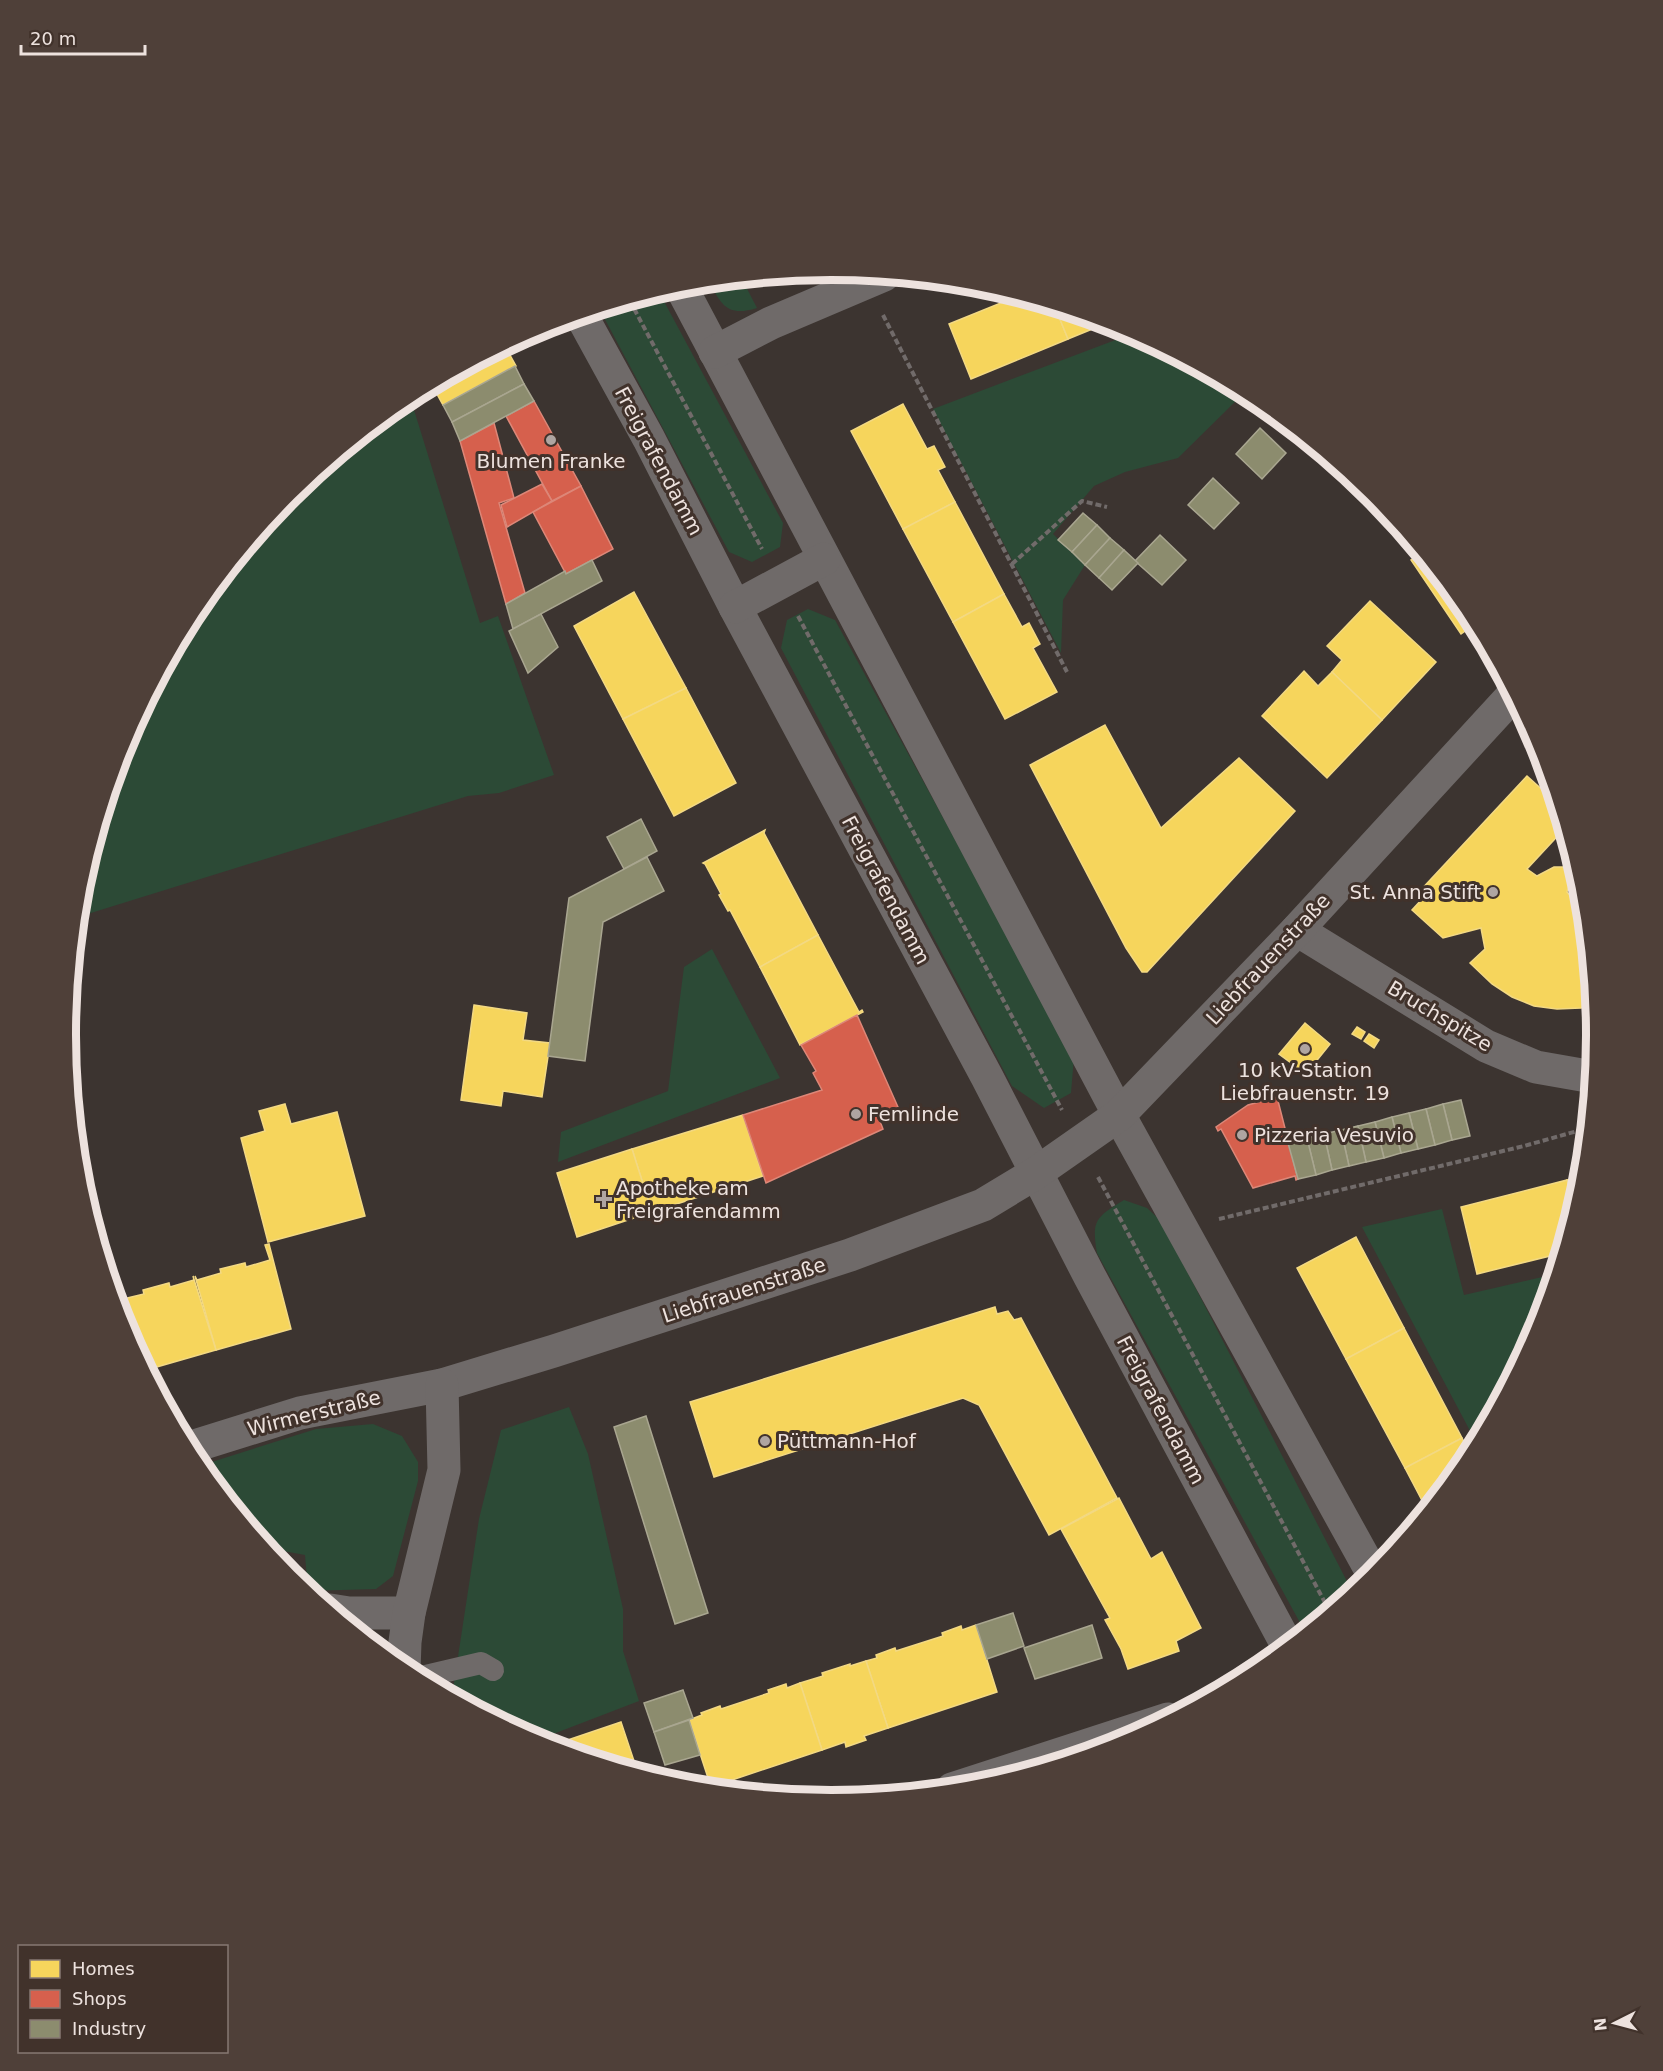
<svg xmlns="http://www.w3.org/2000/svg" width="1663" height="2071" font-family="'DejaVu Sans',sans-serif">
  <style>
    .green { fill: #2c4a36 }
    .homes { fill: #f6d55c; stroke: #f3d983; stroke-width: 1.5 }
    .shops { fill: #d6604d; stroke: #dd8778; stroke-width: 1.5 }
    .industry { fill: #8c8c6e; stroke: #a9a690; stroke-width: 1.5 }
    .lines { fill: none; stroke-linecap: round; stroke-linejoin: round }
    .path { stroke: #716b6a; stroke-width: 4; stroke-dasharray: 6 3; stroke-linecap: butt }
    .service { stroke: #6f6a69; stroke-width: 22 }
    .minor { stroke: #6f6a69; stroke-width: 33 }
    .poi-dot { fill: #afa5a1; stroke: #41322b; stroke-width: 2 }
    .labels { text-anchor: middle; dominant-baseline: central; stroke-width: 6; stroke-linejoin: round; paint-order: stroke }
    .poi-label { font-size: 20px; fill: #ede2de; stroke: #41322b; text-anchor: start }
    .street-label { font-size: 20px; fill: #ede2de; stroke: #41322b }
    .rim { fill: none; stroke: #ede2de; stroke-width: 8 }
  </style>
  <rect width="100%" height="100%" fill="#3c3430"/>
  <g class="green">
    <path d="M742 279 757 308C728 317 722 306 709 282Z"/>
    <polygon points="659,292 783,523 780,547 752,562 729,552 600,310"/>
    <polygon points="1134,333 1244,393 1178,458 1125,472 1094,486 1053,534 1085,565 1063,600 1061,653 933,409"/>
    <polygon points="410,397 480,623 498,616 554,775 499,793 468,796 78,917 81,886 124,742 195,610 290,494"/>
    <polygon points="808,609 835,620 1074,1057 1071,1093 1044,1108 1012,1086 781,648 787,620"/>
    <polygon points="712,949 780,1078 558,1162 561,1132 668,1091 684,967"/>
    <path d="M1124 1200 1147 1208 1161 1221 1353 1593 1307 1631 1304 1630 1097 1253C1091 1219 1097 1217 1124 1200Z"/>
    <polygon points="1442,1209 1464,1295 1555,1274 1539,1329 1477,1444 1362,1227"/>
    <polygon points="569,1407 588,1454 623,1609 623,1651 639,1701 535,1741 452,1696 479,1519 501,1430"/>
    <polygon points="373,1424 402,1436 418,1462 418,1481 393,1576 376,1589 308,1591 305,1555 267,1548 199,1466 316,1429"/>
  </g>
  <g class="homes">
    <polygon points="1018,296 1055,307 1068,339 971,379 949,324"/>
    <polygon points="1055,307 1107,323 1068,339"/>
    <polygon points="505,346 516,366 443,405 432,385"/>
    <polygon points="903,404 927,449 934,446 945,467 938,470 955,502 903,529 851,431"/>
    <polygon points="955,502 1004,594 953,622 903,529"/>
    <polygon points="1421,553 1468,610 1475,624 1461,634 1411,560"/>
    <polygon points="634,592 686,688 623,719 574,626"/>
    <polygon points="1004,594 1022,627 1029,623 1040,644 1033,648 1057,692 1005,719 953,622"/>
    <polygon points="1370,601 1436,662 1382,720 1332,672 1342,660 1327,646"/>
    <polygon points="1304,671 1318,686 1332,672 1382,720 1327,778 1262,716"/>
    <polygon points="686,688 736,783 674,816 623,719"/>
    <polygon points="1105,725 1161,828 1239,758 1295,811 1147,972 1142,972 1126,948 1030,765"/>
    <polygon points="1527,776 1557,803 1565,828 1527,869 1537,876 1554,867 1573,867 1567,892 1574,900 1573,909 1586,922 1594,1004 1581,1008 1557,1009 1534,1006 1512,997 1492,984 1470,963 1485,949 1481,928 1443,938 1412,910 1423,898 1418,893"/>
    <polygon points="765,830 764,833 818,935 760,967 730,910 728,911 719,895 721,894 705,864 703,863"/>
    <polygon points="818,935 859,1012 862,1010 863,1012 800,1045 760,967"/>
    <polygon points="474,1005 527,1013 523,1040 550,1043 542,1097 503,1091 501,1106 461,1100"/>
    <polygon points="1305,1023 1330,1044 1306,1074 1279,1054"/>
    <polygon points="1357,1027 1365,1032 1361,1039 1352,1034"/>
    <polygon points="1369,1034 1379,1040 1374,1048 1364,1041"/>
    <polygon points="285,1104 291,1124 337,1112 365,1216 268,1242 241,1138 265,1131 259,1111"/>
    <polygon points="743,1115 763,1176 652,1212 632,1149"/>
    <polygon points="632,1149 652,1212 577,1237 557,1173"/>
    <polygon points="1583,1176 1582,1185 1575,1210 1567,1180"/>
    <polygon points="1567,1180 1575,1210 1562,1253 1477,1274 1461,1207"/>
    <polygon points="1356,1237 1404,1328 1346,1359 1297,1268"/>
    <polygon points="269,1244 291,1329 216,1350 195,1276 197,1280 221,1273 220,1269 245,1263 246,1267 270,1260 265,1245"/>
    <polygon points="193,1276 216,1350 146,1370 129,1338 118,1294 121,1293 123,1299 144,1294 143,1290 169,1283 170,1287 194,1280"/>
    <polygon points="995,1307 997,1314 1008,1311 1014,1320 1021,1318 1117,1498 1049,1535 979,1405 963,1398 714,1477 690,1402"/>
    <polygon points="1404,1328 1462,1438 1405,1468 1346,1359"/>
    <polygon points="1462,1438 1471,1455 1427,1510 1405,1468"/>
    <polygon points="1119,1498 1151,1559 1162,1552 1201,1628 1176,1641 1179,1651 1128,1669 1121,1649 1105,1620 1110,1618 1061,1529"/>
    <polygon points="976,1625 997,1692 888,1728 866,1661 877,1658 876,1655 895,1648 896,1651 943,1636 942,1633 961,1626 962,1630"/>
    <polygon points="866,1661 888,1728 864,1736 866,1740 846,1747 845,1742 822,1750 800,1683 823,1676 822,1673 850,1664 850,1666"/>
    <polygon points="800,1683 822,1750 711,1787 689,1720 702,1715 701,1713 720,1706 721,1709 769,1693 768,1690 786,1684 787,1688"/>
    <polygon points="621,1722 638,1773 550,1746"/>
  </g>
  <g class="shops">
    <polygon points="534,401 581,486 552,501 506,416"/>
    <polygon points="494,423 514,498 499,503 525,593 506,604 460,441"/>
    <polygon points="542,484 552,501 507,527 501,505"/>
    <polygon points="581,486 613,549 566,574 533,512"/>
    <polygon points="857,1015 898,1107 878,1116 883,1129 766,1183 743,1115 822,1090 813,1073 816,1071 801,1045"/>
    <polygon points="1277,1097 1298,1179 1296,1180 1295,1176 1253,1188 1221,1129 1218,1131 1216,1127 1248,1105"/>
  </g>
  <g class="industry">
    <polygon points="515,366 524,384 452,422 443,405"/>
    <polygon points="524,384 534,401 460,441 452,422"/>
    <polygon points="1260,428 1286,453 1262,479 1236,454"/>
    <polygon points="1213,478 1239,503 1214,529 1188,505"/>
    <polygon points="1083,513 1097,525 1072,552 1058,540"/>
    <polygon points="1097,525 1110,538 1085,565 1072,552"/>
    <polygon points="1160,535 1186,560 1162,585 1135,561"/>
    <polygon points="1110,538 1124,550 1099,578 1085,565"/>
    <polygon points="1124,550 1138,563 1112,590 1099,578"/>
    <polygon points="592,560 602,581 513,629 506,604 565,571 566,574"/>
    <polygon points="541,614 558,647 528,673 509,631"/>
    <polygon points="641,819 657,851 624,869 607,837"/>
    <polygon points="647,857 664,891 603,922 585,1061 548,1056 569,898"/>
    <polygon points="1461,1100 1470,1136 1452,1140 1443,1104"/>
    <polygon points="1443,1104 1452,1140 1435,1145 1426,1109"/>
    <polygon points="1426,1109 1435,1145 1418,1149 1409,1113"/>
    <polygon points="1409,1113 1418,1149 1401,1153 1392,1117"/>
    <polygon points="1392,1117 1401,1153 1384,1158 1375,1122"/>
    <polygon points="1375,1122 1384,1158 1366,1162 1358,1126"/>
    <polygon points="1358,1126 1366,1162 1349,1166 1341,1130"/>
    <polygon points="1341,1130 1349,1166 1332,1170 1324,1134"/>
    <polygon points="1324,1134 1332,1170 1316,1175 1307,1138"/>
    <polygon points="1307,1138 1316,1175 1298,1179 1288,1143"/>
    <polygon points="79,1172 102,1228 95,1231 81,1185"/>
    <polygon points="646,1416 708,1613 675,1624 614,1427"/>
    <polygon points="1013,1613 1024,1646 987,1659 976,1625"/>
    <polygon points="1092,1625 1102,1658 1035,1679 1024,1648"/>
    <polygon points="683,1690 693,1718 654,1732 644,1703"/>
    <polygon points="689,1720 700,1755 665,1765 654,1732"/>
  </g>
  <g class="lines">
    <g class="path">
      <polyline points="630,301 762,549"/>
      <polyline points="883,315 1067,672"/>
      <polyline points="1012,564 1082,501 1107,507"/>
      <polyline points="798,616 1062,1110"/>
      <polyline points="1098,1177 1330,1612"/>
      <polyline points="1219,1219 1524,1146 1588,1128"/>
    </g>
    <polyline class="service" points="417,1678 481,1663 493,1670"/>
    <g class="minor">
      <polyline points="680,285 1119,1115 1374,1576"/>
      <polyline points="581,315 649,439 735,607 987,1077 1090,1277 1288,1647"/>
      <polyline points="715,352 771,323 884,275"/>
      <polyline points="735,607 824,559"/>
      <polyline points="1297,930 1486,1046 1536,1067 1593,1077"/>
      <polyline points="188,1448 300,1413 442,1385 554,1351 850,1255 983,1205 1036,1173 1119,1115 1297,930 1513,695"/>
      <polyline points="330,1610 349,1613 409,1613"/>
      <polyline points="404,1671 405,1642 409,1613 444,1470 442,1385"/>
      <polyline points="952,1789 1168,1719"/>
    </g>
  </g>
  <g class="poi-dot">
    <circle cx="551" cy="440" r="6"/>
    <circle cx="1493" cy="892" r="6"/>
    <circle cx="1305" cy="1049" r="6"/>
    <circle cx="856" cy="1114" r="6"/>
    <circle cx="1242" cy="1135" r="6"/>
    <path d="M601 1190h6v6h6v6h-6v6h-6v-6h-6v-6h6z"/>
    <circle cx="765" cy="1441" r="6"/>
  </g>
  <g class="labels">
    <g class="poi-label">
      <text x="551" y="461" text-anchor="middle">Blumen Franke</text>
      <text x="1481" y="892" text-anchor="end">St. Anna Stift</text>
      <text x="1305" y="1070" text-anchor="middle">10 kV-Station<tspan x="1305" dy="23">Liebfrauenstr. 19</tspan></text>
      <text x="868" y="1114">Femlinde</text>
      <text x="1254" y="1135">Pizzeria Vesuvio</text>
      <text x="616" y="1188">Apotheke am<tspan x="616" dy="23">Freigrafendamm</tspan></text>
      <text x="777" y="1441">Püttmann-Hof</text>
    </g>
    <g class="street-label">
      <text transform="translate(659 461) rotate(62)">Freigrafendamm</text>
      <text transform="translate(886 890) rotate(62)">Freigrafendamm</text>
      <text transform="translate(1268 959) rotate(-47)">Liebfrauenstraße</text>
      <text transform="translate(1440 1016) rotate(31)">Bruchspitze</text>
      <text transform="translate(744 1290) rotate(-18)">Liebfrauenstraße</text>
      <text transform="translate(1161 1410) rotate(62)">Freigrafendamm</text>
      <text transform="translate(314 1413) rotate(-14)">Wirmerstraße</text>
    </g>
  </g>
  <path d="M0 0H1663V2071H0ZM76 1035a755 755 0 1 1 1510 0a755 755 0 1 1-1510 0Z" fill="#4f4039" fill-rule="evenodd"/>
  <path class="rim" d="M76 1035a755 755 0 1 1 1510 0a755 755 0 1 1-1510 0Z"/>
  <rect x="18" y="1945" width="210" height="108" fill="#41322b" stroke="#867873" stroke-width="1.5"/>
  <rect x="30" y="1960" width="30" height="18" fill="#f6d55c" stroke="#867873" stroke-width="1.5"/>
  <text x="72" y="1975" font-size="18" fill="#ede2de">Homes</text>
  <rect x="30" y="1990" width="30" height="18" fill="#d6604d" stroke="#867873" stroke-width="1.5"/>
  <text x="72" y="2005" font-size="18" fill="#ede2de">Shops</text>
  <rect x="30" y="2020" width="30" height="18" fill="#8c8c6e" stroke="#867873" stroke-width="1.5"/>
  <text x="72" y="2035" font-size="18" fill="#ede2de">Industry</text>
  <g transform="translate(1615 2023) rotate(264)" stroke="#41322b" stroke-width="4.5" paint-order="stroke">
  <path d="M0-4.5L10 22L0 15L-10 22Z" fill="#ede2de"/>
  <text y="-9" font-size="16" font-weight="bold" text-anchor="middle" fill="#ede2de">N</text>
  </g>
  <path d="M21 45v9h124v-9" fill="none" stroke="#ede2de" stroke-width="3"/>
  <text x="30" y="45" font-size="18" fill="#ede2de" stroke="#41322b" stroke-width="4.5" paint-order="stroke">20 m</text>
</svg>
